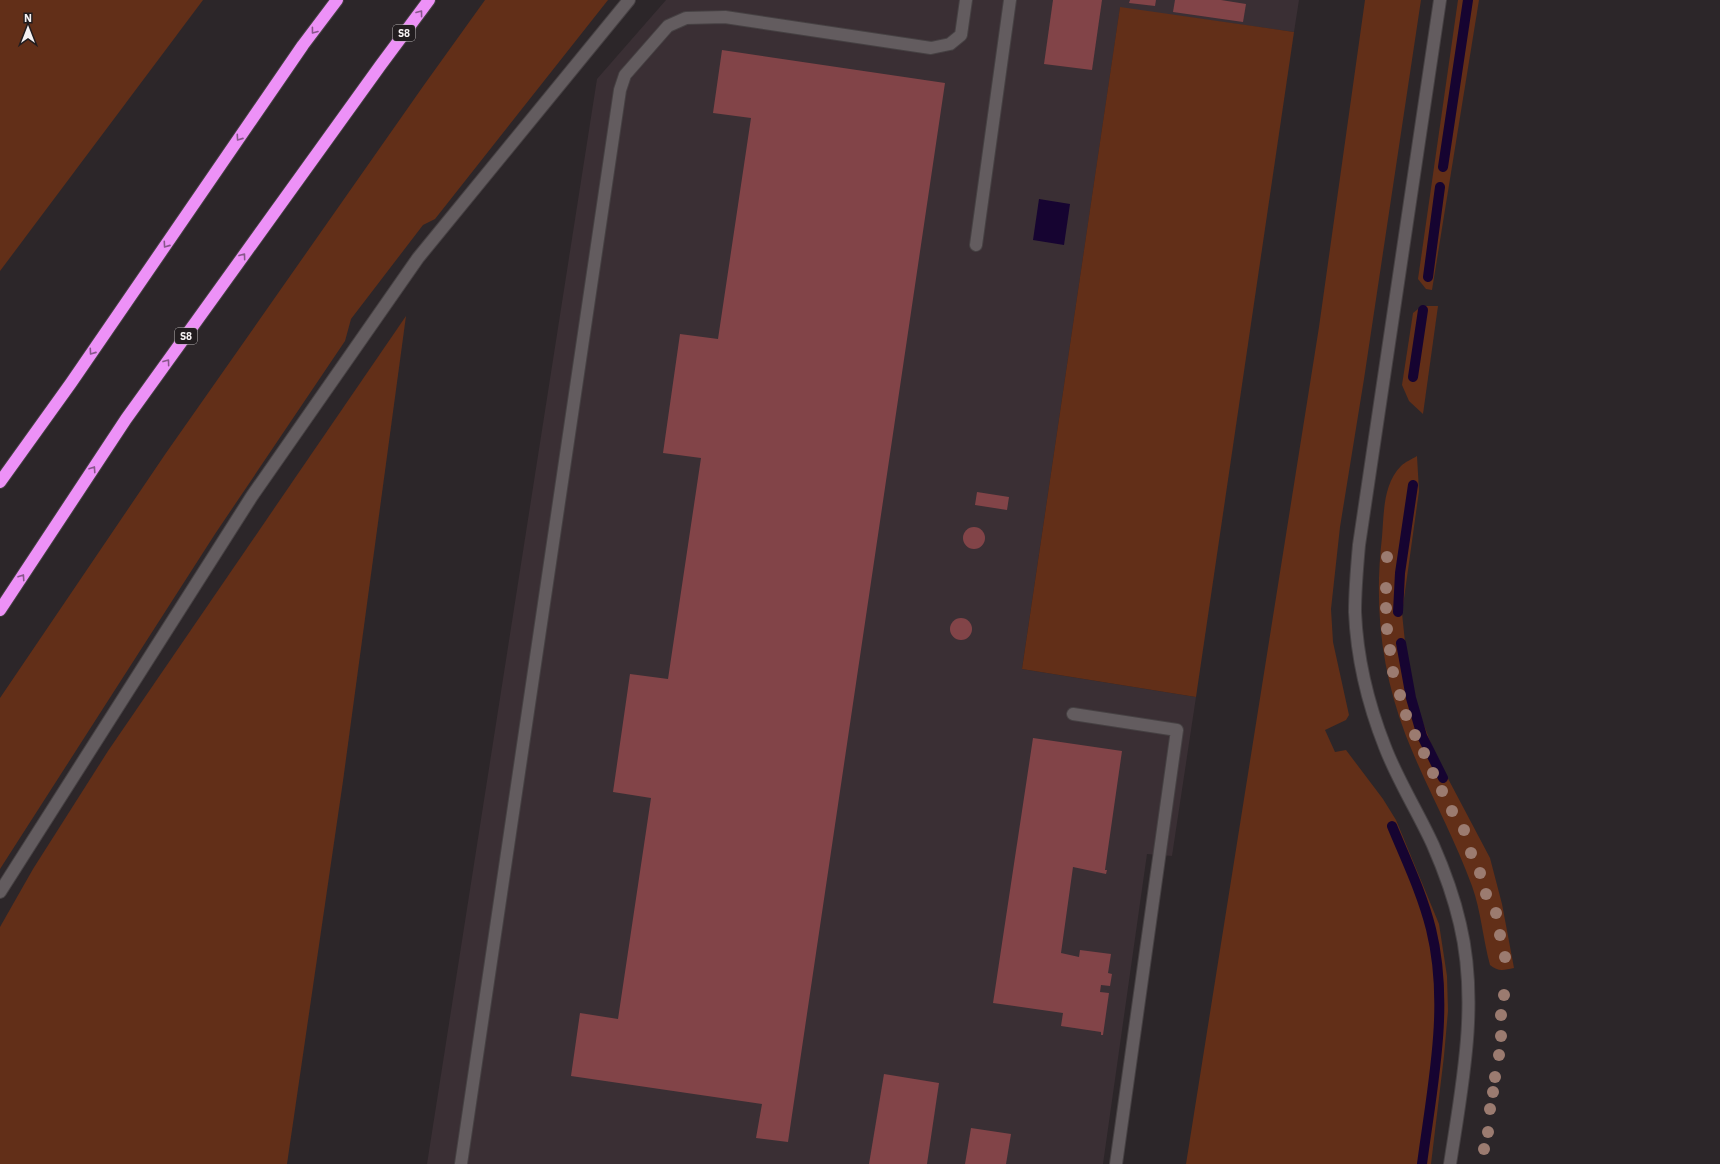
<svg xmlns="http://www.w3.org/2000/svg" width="1720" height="1164" font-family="'IBM Plex Sans',sans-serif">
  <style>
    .built { fill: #3a2f34 }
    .green { fill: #622f18 }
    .water { fill: #160431 }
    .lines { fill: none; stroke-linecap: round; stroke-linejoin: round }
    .stream { stroke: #160431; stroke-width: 10 }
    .building { fill: #824448 }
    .lane-casing { stroke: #464143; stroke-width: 14 }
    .street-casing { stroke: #464143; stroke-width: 14 }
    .highway-casing { stroke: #464143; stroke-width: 14 }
    .lane { stroke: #635c5f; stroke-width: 12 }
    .street { stroke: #635c5f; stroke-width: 12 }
    .highway { stroke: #ed91f7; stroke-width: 12 }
    .tree { fill: #9b7b70 }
    .oneway { stroke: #88578b }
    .labels { text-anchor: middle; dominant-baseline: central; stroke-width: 3; stroke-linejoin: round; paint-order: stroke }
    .shield { fill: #221d1f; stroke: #b6b2b3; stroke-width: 1 }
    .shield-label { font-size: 10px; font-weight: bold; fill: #f6f2f3 }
  </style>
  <rect width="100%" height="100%" fill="#2c2629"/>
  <polygon class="built" points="666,0 1299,0 1294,32 1120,8 1022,669 1196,697 1172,856 1147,854 1103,1164 427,1164 597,79"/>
  <g class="green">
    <polygon points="0,0 203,0 0,271"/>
    <polygon points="485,0 608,0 435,219 423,225 351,319 345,341 215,534 0,869 0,698 166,453 424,85"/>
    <polygon points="1365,0 1421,0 1364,379 1340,527 1331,609 1333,642 1349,715 1346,720 1325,730 1335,752 1346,750 1383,799 1396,820 1439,924 1447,976 1448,1011 1444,1056 1431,1164 1186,1164 1319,327"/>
    <polygon points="1458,0 1479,0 1432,290 1426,289 1418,279"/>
    <polygon points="1120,7 1294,32 1196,697 1022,669"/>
    <polygon points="1422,306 1438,306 1423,414 1409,401 1402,385 1413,313"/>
    <polygon points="406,316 343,781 287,1164 0,1164 0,927 33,869 108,751"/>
    <path d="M1417 456 1419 491 1402 613 1406 652 1411 678 1419 712 1435 754 1490 858 1502 904 1514 968C1504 970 1498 972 1490 965 1483 939 1481 911 1472 886 1453 834 1426 787 1406 736 1381 670 1374 607 1382 537 1384 513 1383 484 1401 466 1405 462 1412 459 1417 456Z"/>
  </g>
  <polygon class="water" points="1039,199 1070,204 1064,245 1033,240"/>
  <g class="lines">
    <g class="stream">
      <polyline points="1443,167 1468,0"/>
      <polyline points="1428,277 1440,187"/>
      <polyline points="1413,377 1423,310"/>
      <polyline points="1398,612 1400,573 1413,485"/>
      <polyline points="1401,643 1411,698 1422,736 1443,778"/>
      <path d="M1392 826C1406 860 1422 893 1431 929 1450 1006 1432 1087 1422 1164"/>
    </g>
  </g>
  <g class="building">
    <polygon points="1053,0 1102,0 1092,70 1044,64"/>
    <polygon points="1130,0 1156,0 1155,6 1129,3"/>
    <polygon points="1175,0 1221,0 1246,4 1243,22 1173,12"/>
    <polygon points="722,50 945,83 788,1142 756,1138 762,1104 571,1076 580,1013 618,1019 651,798 613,792 630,674 668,679 701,458 663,453 680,334 718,339 751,118 713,113"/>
    <polygon points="977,492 1009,497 1007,510 975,505"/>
    <circle cx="974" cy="538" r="11"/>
    <circle cx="961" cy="629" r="11"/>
    <polygon points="1033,738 1122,751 1105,870 1107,870 1106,874 1073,867 1061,953 1079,957 1080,950 1111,954 1108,973 1112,974 1110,986 1101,985 1100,992 1109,993 1103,1035 1101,1035 1101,1032 1061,1026 1063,1013 993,1003"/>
    <polygon points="884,1074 939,1083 927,1164 869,1164"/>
    <polygon points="971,1128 1011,1134 1006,1164 965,1164"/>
  </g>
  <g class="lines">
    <g class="lane-casing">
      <g id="lane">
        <polyline points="976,245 1010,0"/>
        <polyline points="1073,714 1177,730 1116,1164"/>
        <polyline points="0,892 252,496 418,258 629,0"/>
        <polyline points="461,1164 620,90 625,75 668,26 686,18 725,17 931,48 950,44 961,35 966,0"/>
      </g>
    </g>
    <g class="street-casing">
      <path id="street" d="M1440 0 1359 545C1357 567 1355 590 1355 612 1357 659 1368 704 1385 747 1398 781 1418 812 1433 845 1444 870 1454 898 1460 924 1479 1003 1462 1086 1450 1164"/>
    </g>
    <g class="highway-casing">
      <g id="highway">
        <polyline points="0,482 71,383 303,45 337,0"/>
        <polyline points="0,610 126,419 380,66 429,0"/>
      </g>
    </g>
    <use href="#lane" class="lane"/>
    <use href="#street" class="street"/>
    <use href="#highway" class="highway"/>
  </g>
  <g class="tree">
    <circle cx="1387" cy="557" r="6"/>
    <circle cx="1386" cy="588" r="6"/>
    <circle cx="1386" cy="608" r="6"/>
    <circle cx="1387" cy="629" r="6"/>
    <circle cx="1390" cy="650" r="6"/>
    <circle cx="1393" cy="672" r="6"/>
    <circle cx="1400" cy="695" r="6"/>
    <circle cx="1406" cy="715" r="6"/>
    <circle cx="1415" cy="735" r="6"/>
    <circle cx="1424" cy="753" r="6"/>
    <circle cx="1433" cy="773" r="6"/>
    <circle cx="1442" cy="791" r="6"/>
    <circle cx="1452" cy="811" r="6"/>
    <circle cx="1464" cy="830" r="6"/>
    <circle cx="1471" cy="853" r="6"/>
    <circle cx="1480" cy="873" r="6"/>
    <circle cx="1486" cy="894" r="6"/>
    <circle cx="1496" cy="913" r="6"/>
    <circle cx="1500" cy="935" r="6"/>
    <circle cx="1505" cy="957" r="6"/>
    <circle cx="1504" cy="995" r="6"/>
    <circle cx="1501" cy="1015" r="6"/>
    <circle cx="1501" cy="1036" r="6"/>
    <circle cx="1499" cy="1055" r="6"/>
    <circle cx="1495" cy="1077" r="6"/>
    <circle cx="1493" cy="1092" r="6"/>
    <circle cx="1490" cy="1109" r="6"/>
    <circle cx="1488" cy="1132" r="6"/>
    <circle cx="1484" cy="1149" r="6"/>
  </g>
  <defs><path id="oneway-chevron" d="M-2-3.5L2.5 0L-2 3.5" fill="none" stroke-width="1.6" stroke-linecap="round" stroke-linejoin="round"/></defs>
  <g class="oneway">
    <use href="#oneway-chevron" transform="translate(420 13) rotate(-53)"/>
    <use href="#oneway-chevron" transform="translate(314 31) rotate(127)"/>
    <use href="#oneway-chevron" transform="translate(239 138) rotate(125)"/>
    <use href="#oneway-chevron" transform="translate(166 245) rotate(125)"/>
    <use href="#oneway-chevron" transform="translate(243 256) rotate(-54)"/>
    <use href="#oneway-chevron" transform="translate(92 352) rotate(125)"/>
    <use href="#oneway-chevron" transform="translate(167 362) rotate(-54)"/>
    <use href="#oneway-chevron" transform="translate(93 469) rotate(-56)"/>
    <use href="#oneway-chevron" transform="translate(22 577) rotate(-56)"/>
  </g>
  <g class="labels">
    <g class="shield">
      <rect x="393" y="25" width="22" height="16" rx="3"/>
      <rect x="175" y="328" width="22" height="16" rx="3"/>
    </g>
    <g class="shield-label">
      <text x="404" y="33">S8</text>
      <text x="186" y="336">S8</text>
    </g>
  </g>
  <g transform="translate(28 28)" stroke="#221d1f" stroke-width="3" paint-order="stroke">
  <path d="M0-3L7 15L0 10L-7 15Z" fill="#f6f2f3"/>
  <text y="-6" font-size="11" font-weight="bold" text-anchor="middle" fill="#f6f2f3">N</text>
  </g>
</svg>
